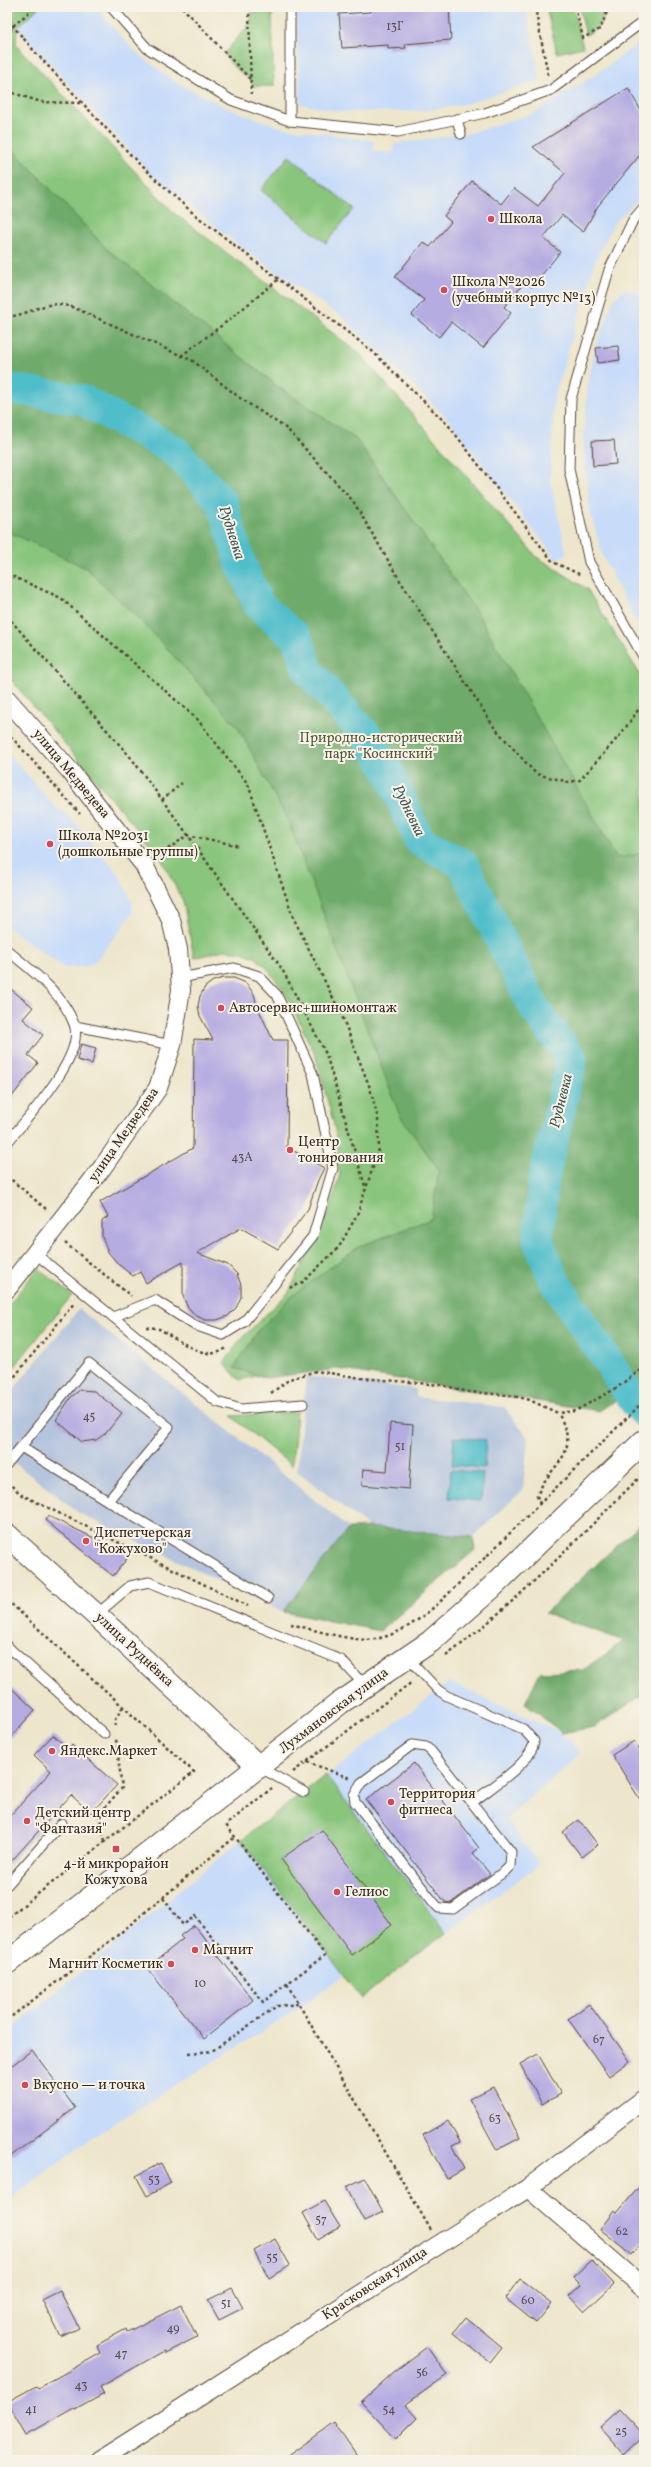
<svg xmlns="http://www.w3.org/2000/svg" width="651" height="2467" font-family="Vollkorn,serif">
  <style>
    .built { fill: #c8dcf9 }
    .industrial { fill: #b6c5de }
    .green { fill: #89c57b; stroke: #62784c }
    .forest { fill: #6eaa6b; stroke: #546a44 }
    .water { fill: #50bdca; stroke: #467474 }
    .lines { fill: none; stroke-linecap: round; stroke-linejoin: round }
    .river { stroke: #50bdca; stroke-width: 31 }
    .building { fill: #b5ace1 }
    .lane-casing { stroke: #564638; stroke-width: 11 }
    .street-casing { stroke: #564638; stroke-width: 20 }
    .secondary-casing { stroke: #564638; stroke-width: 24 }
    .path { stroke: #564638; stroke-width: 2.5; stroke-dasharray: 3 3; stroke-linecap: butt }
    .lane { stroke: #fff; stroke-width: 9 }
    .street { stroke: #fff; stroke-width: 18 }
    .secondary { stroke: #fff; stroke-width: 22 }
    .poi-dot { fill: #d1495b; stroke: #f7f3e8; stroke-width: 1.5 }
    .labels { text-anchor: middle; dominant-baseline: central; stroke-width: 4; stroke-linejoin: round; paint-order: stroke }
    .number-label { font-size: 12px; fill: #5a4a4f }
    .poi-label { font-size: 14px; fill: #3b2a1e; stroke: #f7f3e8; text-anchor: start }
    .park-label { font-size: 14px; fill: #52583a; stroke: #f7f3e8 }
    .street-label { font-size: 14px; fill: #3b2a1e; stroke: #f7f3e8 }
    .water-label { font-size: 15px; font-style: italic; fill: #415652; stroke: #f7f3e8 }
  </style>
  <rect width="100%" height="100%" fill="#f7f3e8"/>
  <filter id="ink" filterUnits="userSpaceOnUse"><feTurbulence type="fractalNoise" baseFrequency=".025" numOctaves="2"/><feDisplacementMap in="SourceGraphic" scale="8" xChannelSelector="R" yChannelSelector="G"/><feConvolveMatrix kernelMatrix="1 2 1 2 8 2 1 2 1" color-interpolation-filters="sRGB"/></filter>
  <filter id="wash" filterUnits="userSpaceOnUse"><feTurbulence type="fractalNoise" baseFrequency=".012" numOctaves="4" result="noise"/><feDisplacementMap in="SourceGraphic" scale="16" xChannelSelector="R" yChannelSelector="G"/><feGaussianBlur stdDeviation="0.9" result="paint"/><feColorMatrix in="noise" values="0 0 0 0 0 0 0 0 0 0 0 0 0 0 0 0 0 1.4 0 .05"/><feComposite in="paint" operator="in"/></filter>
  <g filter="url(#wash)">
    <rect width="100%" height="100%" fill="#eee6cc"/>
    <g class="built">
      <polygon points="39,7 97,7 110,25 137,53 175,82 227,108 280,127 374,141 373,151 394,153 394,144 470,133 534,113 598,73 644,39 644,192 613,225 595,261 554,398 550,481 567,554 556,559 448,419 343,318 242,248 152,175 17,28"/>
      <polygon points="296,7 526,7 540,80 466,104 424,111 342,112 300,104"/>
      <polygon points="629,290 644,296 644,632 633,617 603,556 590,512 583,439 588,385 595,348 613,301 621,291"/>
      <polygon points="7,752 58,810 66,813 119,875 133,904 132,914 125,924 94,963 86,967 64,968 7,927"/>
      <polygon points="449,1682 562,1733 581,1753 506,1819 540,1864 446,1933 326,1776"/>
      <polygon points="241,1840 344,1975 292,2013 99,2133 7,2201 7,2033"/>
    </g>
    <g class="industrial">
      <polygon points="79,1309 349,1528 283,1612 79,1513 7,1457 7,1397"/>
      <polygon points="306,1376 416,1389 416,1397 504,1407 528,1438 523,1490 473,1537 369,1527 297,1471"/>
    </g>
    <g class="green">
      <polygon points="7,7 39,7 17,28 16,45 174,213 359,353 536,556 587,589 644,681 644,1342 299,1366 239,1380 224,1363 240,1340 289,1292 330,1209 340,1174 335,1129 316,1057 286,994 267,968 255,957 242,952 224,950 194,958 183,901 159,855 7,675"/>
      <polygon points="546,7 573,7 583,47 557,53"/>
      <path d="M579 7H605C605 21 598 29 586 35Z"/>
      <polygon points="251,12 272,12 274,86 252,86 252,81 233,66 224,54 251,22"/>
      <polygon points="289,156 354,209 326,243 261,190"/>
      <polygon points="38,1268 72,1295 7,1376 7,1307"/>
      <polygon points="297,1412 292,1466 231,1416"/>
      <polygon points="326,1775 446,1933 361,1998 241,1840"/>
    </g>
    <g class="forest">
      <polygon points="7,143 107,249 276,385 357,440 478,614 617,858 644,853 644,1382 599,1411 337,1369 267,1378 234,1368 259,1329 292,1296 358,1247 431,1219 439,1170 400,1116 289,823 238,727 151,631 86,568 7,531"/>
      <polygon points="644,1520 644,1694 594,1727 562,1733 525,1703 540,1672 583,1670 624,1641 545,1613"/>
      <polygon points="369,1527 473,1537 475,1550 380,1631 283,1612 349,1528"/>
    </g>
    <g class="water">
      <polygon points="454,1437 486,1440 484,1468 452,1465"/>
      <polygon points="451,1470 483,1473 481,1501 449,1498"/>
    </g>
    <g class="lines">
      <polyline class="river" points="7,388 83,400 174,450 222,502 240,562 259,605 297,638 308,671 367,736 390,774 419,840 463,864 535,1009 572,1059 543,1182 538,1240 555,1282 634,1401 644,1412"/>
    </g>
    <g id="blocks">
      <g class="building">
        <polygon points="370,7 449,7 451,40 405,44 406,48 388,49 388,45 342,48 339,14 371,12"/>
        <polygon points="628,88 644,116 644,150 598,206 583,232 562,215 543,238 560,252 532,287 525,282 504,307 511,313 483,348 451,322 439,337 412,315 424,300 395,277 423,242 430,247 451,222 444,216 472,181 501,204 514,188 538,206 565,173 533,147"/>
        <polygon points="618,346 620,360 598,363 596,348"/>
        <polygon points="614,440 616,464 593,466 592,441"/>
        <polygon points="223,978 234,978 246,983 254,994 257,1006 273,1040 288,1040 287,1147 324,1168 318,1180 308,1209 278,1249 241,1228 197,1253 228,1265 237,1274 241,1285 241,1297 236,1308 228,1316 217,1320 205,1320 195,1315 187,1306 183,1296 183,1262 146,1283 140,1272 133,1276 119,1265 108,1252 102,1237 102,1221 108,1217 100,1202 193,1148 194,1039 213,1040 200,1016 198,1006 200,996 205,987 213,981"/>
        <polygon points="7,986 33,1007 23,1019 43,1035 28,1055 38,1063 7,1103"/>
        <polygon points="81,1044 96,1048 92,1064 77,1060"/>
        <polygon points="80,1390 94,1391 122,1413 106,1433 96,1440 82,1442 56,1420 71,1397"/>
        <polygon points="390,1423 413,1425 409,1489 362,1485 363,1469 387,1471"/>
        <polygon points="48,1516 130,1555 113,1576 45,1520"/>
        <polygon points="7,1684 35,1710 7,1741"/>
        <polygon points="53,1735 69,1749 72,1745 117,1785 91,1813 71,1795 7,1866 7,1819 51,1771 34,1755"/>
        <polygon points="634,1741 644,1757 644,1806 612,1755"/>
        <polygon points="414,1763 479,1848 473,1853 490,1874 451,1903 445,1902 366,1800"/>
        <polygon points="579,1820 598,1845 582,1857 563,1832"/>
        <polygon points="322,1830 392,1925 352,1955 281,1859"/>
        <polygon points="194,1925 253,2000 204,2039 147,1968 183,1939 180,1936"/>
        <polygon points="589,2004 630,2061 609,2076 568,2019"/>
        <polygon points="32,2050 75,2108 7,2159 7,2069"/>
        <polygon points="538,2054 561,2094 542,2104 520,2064"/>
        <polygon points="493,2087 520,2138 497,2150 469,2099"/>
        <polygon points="448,2121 460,2142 452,2146 464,2169 447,2179 423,2135"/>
        <polygon points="161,2163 171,2183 147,2196 136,2176"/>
        <polygon points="365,2178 383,2212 364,2221 346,2187"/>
        <polygon points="644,2181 644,2240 632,2255 600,2229 614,2211 617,2213"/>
        <polygon points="324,2201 340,2227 318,2240 303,2213"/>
        <polygon points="275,2239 290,2265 269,2278 254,2251"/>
        <polygon points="591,2260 614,2284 584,2312 569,2296 581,2285 573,2277"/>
        <polygon points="520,2279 552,2304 536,2323 505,2298"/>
        <polygon points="232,2288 243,2308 219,2320 208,2300"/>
        <polygon points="60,2291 79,2328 61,2337 42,2300"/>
        <polygon points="181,2305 197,2337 165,2353 164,2351 100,2387 104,2394 75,2410 74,2408 26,2435 7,2402 36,2386 38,2388 101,2353 97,2345 126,2329 127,2332"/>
        <polygon points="466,2317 502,2347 490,2362 453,2333"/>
        <polygon points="427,2347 447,2375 405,2405 417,2418 396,2439 361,2402 395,2371"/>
        <polygon points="619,2409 644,2436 624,2455 599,2427"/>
        <polygon points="334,2423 356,2455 349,2460 282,2460"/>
      </g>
    </g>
  </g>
  <g filter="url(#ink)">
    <use href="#blocks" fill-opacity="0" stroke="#564638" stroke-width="1"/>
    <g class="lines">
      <g class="lane-casing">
        <g id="lane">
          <polyline points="111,7 147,48 231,100 290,121 398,132 485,113 551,90 644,21"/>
          <polyline points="290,7 290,121"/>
          <polyline points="457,119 461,134"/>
          <polyline points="644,207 633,220 609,270 571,399 569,469 589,562 644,658"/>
          <path d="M7 950C32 971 62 992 74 1024 86 1056 26 1119 7 1143"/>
          <polyline points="75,1026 172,1045"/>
          <polyline points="36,1254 217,1402 241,1409 303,1404"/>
          <polyline points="113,1317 155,1300 194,1325 223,1335 244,1322 313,1236 333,1168 313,1074 277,995 259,976 234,968 180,978"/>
          <polyline points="7,1464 89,1363 169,1427 108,1501 21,1447"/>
          <polyline points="108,1501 268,1598"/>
          <polyline points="96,1615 130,1586 149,1582 341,1660 365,1686"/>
          <polyline points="7,1646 104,1734"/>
          <path d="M408 1658 438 1690 447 1696 523 1729 534 1741C533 1762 490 1788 473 1802"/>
          <polygon points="412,1745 426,1747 431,1751 511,1852 510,1866 505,1871 453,1909 439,1908 434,1903 355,1802 354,1795 361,1783"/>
          <polyline points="259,1767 304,1792"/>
          <polyline points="7,1885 62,1823"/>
        </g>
      </g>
      <g class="street-casing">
        <g id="street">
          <polyline points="7,699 71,772 144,865 171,920 178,949 181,990 172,1045 158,1088 102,1168 7,1289"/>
          <polyline points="528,2188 644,2288"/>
          <polyline points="100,2460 528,2188 644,2099"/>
        </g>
      </g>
      <g class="secondary-casing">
        <g id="secondary">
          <polyline points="7,1535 96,1615 259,1767"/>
          <polyline points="7,1963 340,1703 430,1642 490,1589 644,1441"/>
        </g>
      </g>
      <g class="path">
        <polyline points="182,7 251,80"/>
        <polyline points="247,7 251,9 275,7"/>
        <polyline points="535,7 548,75"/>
        <polyline points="575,7 583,38 600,29 609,7"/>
        <polyline points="249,8 251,94"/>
        <polyline points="7,14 13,26 35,52 142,167 194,214 372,351 449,426 553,562 581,575"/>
        <polyline points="7,36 13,26 35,7"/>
        <polyline points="7,91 41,102 80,103"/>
        <path d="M7 317C36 314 45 296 77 309L193 361 240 398 287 429 353 501 399 579 494 727 536 774 569 782 580 780 621 734 644 702"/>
        <polyline points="181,356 229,320 280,278"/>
        <polyline points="7,574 61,598 197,719 248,784 293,917 342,1016 370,1088 378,1118 379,1149 357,1215 339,1247 303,1282 289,1288"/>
        <polyline points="7,616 132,759 188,835 282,969 326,1054 365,1186"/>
        <polyline points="7,732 80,814"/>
        <polyline points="162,800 182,783"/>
        <polyline points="158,856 188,835 240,846"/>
        <polyline points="7,1176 46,1209"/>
        <polyline points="65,1243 131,1296"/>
        <path d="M146 1327C150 1327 155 1328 159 1329 175 1336 206 1365 226 1348"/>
        <polyline points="7,1386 75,1302"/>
        <polyline points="271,1393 290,1379 316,1371 361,1378 442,1385 469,1392 508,1395 527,1399 558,1413 575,1411 615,1389 644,1367"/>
        <polyline points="7,1482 22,1495 248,1606"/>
        <path d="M540 1504 537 1496C551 1460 583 1458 558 1413"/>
        <polyline points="7,1600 194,1772 7,1918"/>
        <path d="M291 1624C311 1629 356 1643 375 1639 403 1634 425 1616 445 1597L644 1401"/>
        <path d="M446 1656C518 1602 580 1536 644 1473"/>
        <polyline points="115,1726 114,1721 123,1707"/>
        <polyline points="307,1762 350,1778"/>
        <polyline points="293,1772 412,1682"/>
        <polyline points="105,1841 99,1814 122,1788 116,1739"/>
        <polyline points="163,1898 183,1925 195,1916 263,2002 325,1955 226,1825 272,1788"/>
        <polyline points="287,1984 431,2230"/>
        <polyline points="7,2020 119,1934 235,1837"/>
        <polyline points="189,2053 212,2051 277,2006 299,2004"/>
      </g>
      <use href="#lane" class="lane"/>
      <use href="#street" class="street"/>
      <use href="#secondary" class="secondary"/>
    </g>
  </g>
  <g class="poi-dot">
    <circle cx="491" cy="219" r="4"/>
    <circle cx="444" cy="290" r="4"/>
    <circle cx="50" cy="844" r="4"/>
    <circle cx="221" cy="1008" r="4"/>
    <circle cx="290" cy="1150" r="4"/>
    <circle cx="86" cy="1541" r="4"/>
    <circle cx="52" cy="1751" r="4"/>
    <circle cx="391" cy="1802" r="4"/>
    <circle cx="27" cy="1821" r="4"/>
    <rect x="112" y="1845" width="8" height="8" rx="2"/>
    <circle cx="337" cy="1892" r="4"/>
    <circle cx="195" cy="1950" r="4"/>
    <circle cx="171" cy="1964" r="4"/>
    <circle cx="25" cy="2085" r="4"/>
  </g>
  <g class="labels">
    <g class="number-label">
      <text x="395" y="27">13Г</text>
      <text x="242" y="1158">43А</text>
      <text x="89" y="1417">45</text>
      <text x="400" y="1447">51</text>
      <text x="200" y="1984">10</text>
      <text x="599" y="2040">67</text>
      <text x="495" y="2119">63</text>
      <text x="154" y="2180">53</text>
      <text x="321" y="2220">57</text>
      <text x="622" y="2232">62</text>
      <text x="272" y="2258">55</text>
      <text x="528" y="2301">60</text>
      <text x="226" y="2304">51</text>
      <text x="173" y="2329">49</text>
      <text x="121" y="2354">47</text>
      <text x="422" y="2373">56</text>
      <text x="81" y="2386">43</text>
      <text x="31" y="2410">41</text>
      <text x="389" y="2410">54</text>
      <text x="621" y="2432">25</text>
    </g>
    <g class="poi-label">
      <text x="499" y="219">Школа</text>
      <text x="452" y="282">Школа №2026<tspan x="452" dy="16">(учебный корпус №13)</tspan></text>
      <text x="58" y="836">Школа №2031<tspan x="58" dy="16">(дошкольные группы)</tspan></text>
      <text x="229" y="1008">Автосервис+шиномонтаж</text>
      <text x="298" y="1142">Центр<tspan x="298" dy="16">тонирования</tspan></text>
      <text x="94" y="1533">Диспетчерская<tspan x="94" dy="16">"Кожухово"</tspan></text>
      <text x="60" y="1751">Яндекс.Маркет</text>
      <text x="399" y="1794">Территория<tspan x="399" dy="16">фитнеса</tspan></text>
      <text x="35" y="1813">Детский центр<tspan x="35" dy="16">"Фантазия"</tspan></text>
      <text x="116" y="1864" text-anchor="middle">4-й микрорайон<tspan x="116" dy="16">Кожухова</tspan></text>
      <text x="345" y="1892">Гелиос</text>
      <text x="203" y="1950">Магнит</text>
      <text x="163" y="1964" text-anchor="end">Магнит Косметик</text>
      <text x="33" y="2085">Вкусно — и точка</text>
    </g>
    <g class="park-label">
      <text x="381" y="738">Природно-исторический<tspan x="381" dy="16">парк "Косинский"</tspan></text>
    </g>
    <g class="street-label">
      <text transform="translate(71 774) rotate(50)">улица Медведева</text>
      <text transform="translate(124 1135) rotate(-55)">улица Медведева</text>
      <text transform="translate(134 1650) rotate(43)">улица Руднёвка</text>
      <text transform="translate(334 1711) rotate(-37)">Лухмановская улица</text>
      <text transform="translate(375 2284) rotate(-33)">Красковская улица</text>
    </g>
    <g class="water-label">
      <text transform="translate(231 533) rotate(72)">Рудневка</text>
      <text transform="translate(408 811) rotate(64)">Рудневка</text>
      <text transform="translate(562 1101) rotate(-76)">Рудневка</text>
    </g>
  </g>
  <rect width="651" height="2467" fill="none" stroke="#f7f3e8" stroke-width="24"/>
</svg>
